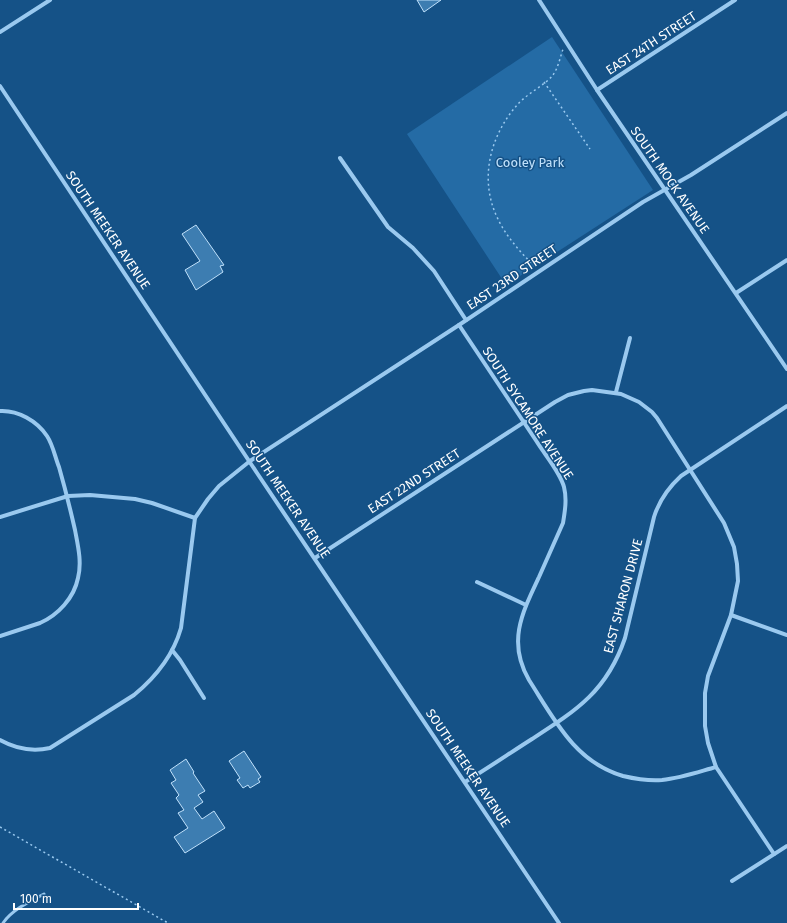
<svg xmlns="http://www.w3.org/2000/svg" width="787" height="923" font-family="'Fira Sans',sans-serif">
  <style>
    .green { fill: #246ba5 }
    .building { fill: #3d7db1; stroke: #c0e1fb }
    .lines { fill: none; stroke-linecap: round; stroke-linejoin: round }
    .path { stroke: #9ac9ef; stroke-width: 1.5; stroke-dasharray: 2 3; stroke-linecap: butt }
    .lane { stroke: #9ac9ef; stroke-width: 3 }
    .street { stroke: #9ac9ef; stroke-width: 4 }
    .labels { text-anchor: middle; dominant-baseline: central; stroke-width: 3; stroke-linejoin: round; paint-order: stroke }
    .street-label { font-size: 13px; fill: #fff; stroke: #155287 }
    .park-label { font-size: 13px; fill: #c0e1fb; stroke: #155287 }
  </style>
  <rect width="100%" height="100%" fill="#155287"/>
  <polygon class="green" points="552,37 653,190 506,285 407,134"/>
  <g class="building">
    <polygon points="417,0 441,0 424,12"/>
    <polygon points="196,225 224,265 220,266 223,272 196,290 185,270 200,261 182,234"/>
    <polygon points="244,751 261,777 258,779 260,782 250,788 248,785 243,788 237,780 240,778 229,761"/>
    <polygon points="186,759 194,772 193,773 205,791 198,795 203,802 194,808 202,819 214,811 225,828 185,853 174,837 188,828 178,813 184,810 176,798 179,795 171,783 176,780 170,770"/>
  </g>
  <g class="lines">
    <g class="path">
      <polyline points="544,82 590,149"/>
      <path d="M531 263C518 249 505 235 497 217 479 179 490 135 518 104 528 93 545 85 553 75 558 68 560 58 563 49"/>
      <polyline points="0,827 168,923"/>
    </g>
    <path class="lane" d="M3 923C13 909 29 902 44 894"/>
    <g class="street">
      <polyline points="539,0 597,90 787,369"/>
      <polyline points="0,32 50,0"/>
      <polyline points="0,86 257,473 559,923"/>
      <polyline points="597,90 735,0"/>
      <polyline points="340,158 388,227 413,248 434,271 466,320"/>
      <polyline points="736,293 787,260"/>
      <path d="M459 325C485 364 511 403 537 442 545 455 560 472 564 487 567 499 565 511 563 523 555 541 547 559 539 577 522 613 507 642 529 680 554 719 575 762 623 776 636 779 649 781 662 780 681 778 698 772 716 767"/>
      <polyline points="616,392 630,338"/>
      <path d="M0 411C18 410 37 421 47 436 53 445 55 457 59 467 65 488 70 508 75 530 78 546 82 562 78 578 74 598 58 615 40 623L0 636"/>
      <polyline points="0,517 68,496 90,495 135,499 152,503 195,518"/>
      <polyline points="315,558 555,402 568,395 584,391 592,390 621,394 639,402 652,412 657,418 724,523 734,547 737,564 738,581 731,615 708,676 705,693 705,726 708,743 716,767 774,854"/>
      <polyline points="477,582 526,605"/>
      <polyline points="731,615 787,635"/>
      <polyline points="172,650 180,660 204,698"/>
      <path d="M0 740C16 749 32 752 50 748L134 695C156 677 173 656 181 628L195 518 208 499 219 486 250 461 459 325 643 202 691 175 787 113"/>
      <path d="M465 782C488 768 510 753 532 739 577 710 607 691 625 638L654 517C659 501 669 487 681 476L787 406"/>
      <polyline points="732,881 787,846"/>
    </g>
  </g>
  <g class="labels">
    <g class="street-label">
      <text transform="translate(651 43) rotate(-33)">EAST 24TH STREET</text>
      <text transform="translate(670 180) rotate(55)">SOUTH MOCK AVENUE</text>
      <text transform="translate(108 230) rotate(56)">SOUTH MEEKER AVENUE</text>
      <text transform="translate(512 277) rotate(-34)">EAST 23RD STREET</text>
      <text transform="translate(528 413) rotate(57)">SOUTH SYCAMORE AVENUE</text>
      <text transform="translate(414 481) rotate(-33)">EAST 22ND STREET</text>
      <text transform="translate(288 499) rotate(56)">SOUTH MEEKER AVENUE</text>
      <text transform="translate(623 596) rotate(-75)">EAST SHARON DRIVE</text>
      <text transform="translate(468 768) rotate(56)">SOUTH MEEKER AVENUE</text>
    </g>
    <g class="park-label">
      <text x="530" y="162">Cooley Park</text>
    </g>
  </g>
  <path d="M14 903v6h124v-6" fill="none" stroke="#ffffff" stroke-width="2"/>
  <text x="20" y="903" font-size="12" fill="#ffffff" stroke="#155287" stroke-width="3" paint-order="stroke">100 m</text>
</svg>
